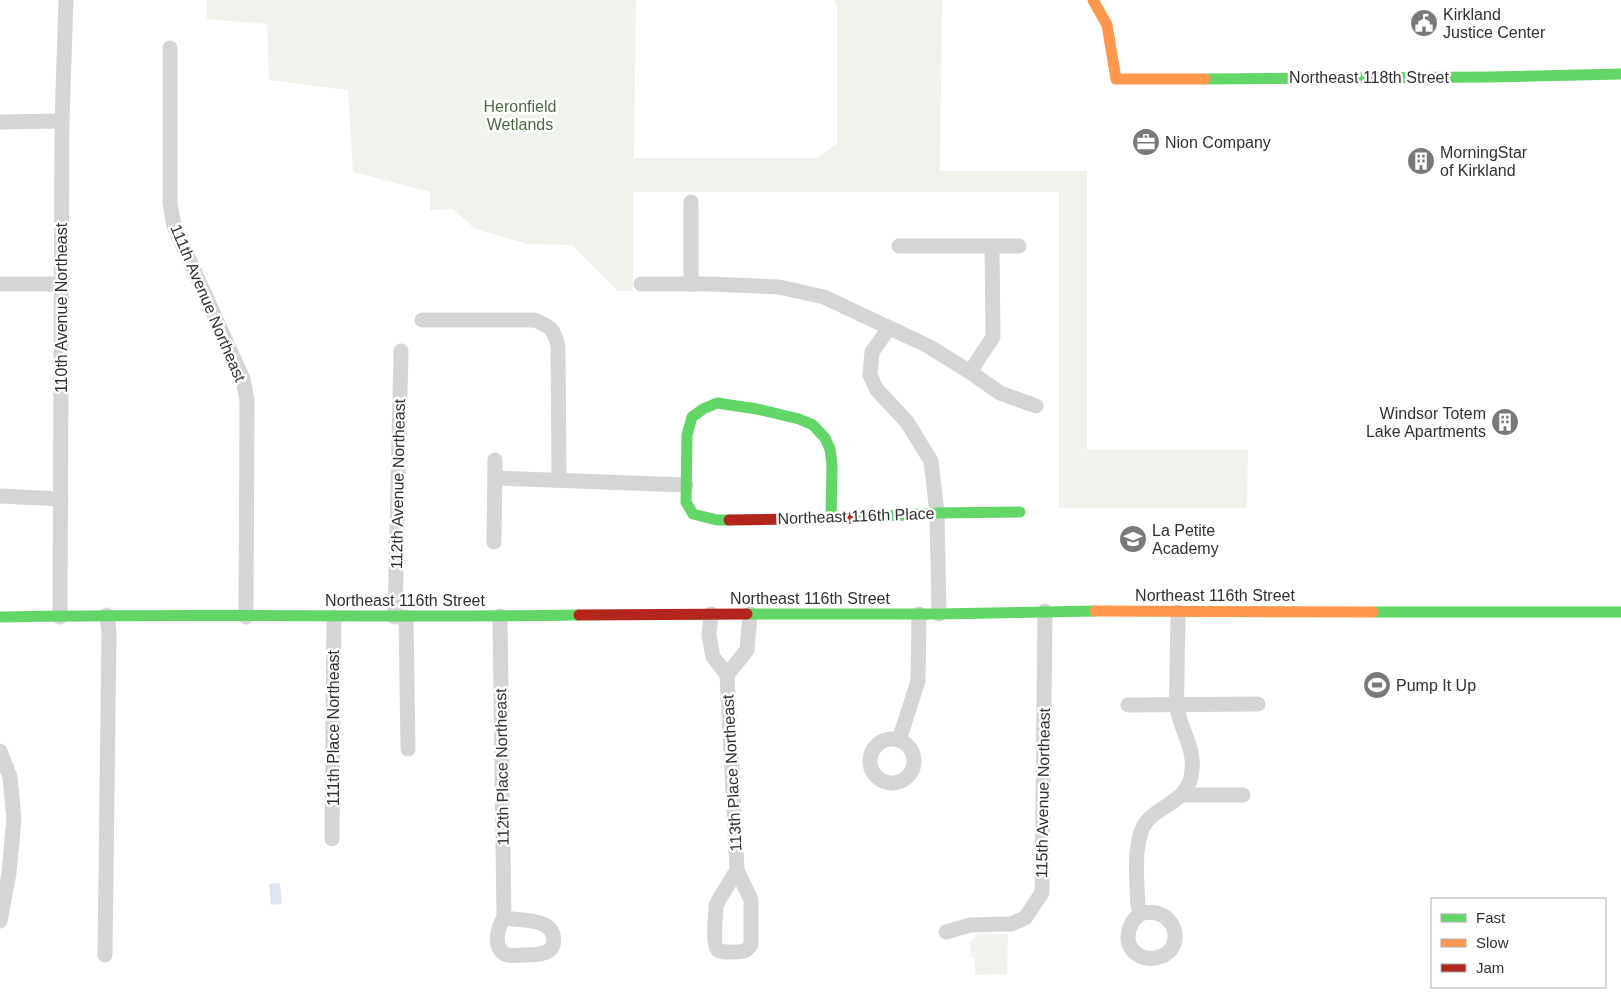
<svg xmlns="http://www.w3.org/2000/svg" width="1621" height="1003" font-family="Helvetica,sans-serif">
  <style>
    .green { fill: #eff3ec }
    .water { fill: #dde6f0 }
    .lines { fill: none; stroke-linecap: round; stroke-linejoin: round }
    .street { stroke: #d5d5d5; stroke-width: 15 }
    .fast { stroke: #63d668; stroke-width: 11 }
    .slow { stroke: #ff974d; stroke-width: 11 }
    .jam { stroke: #b3261e; stroke-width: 11 }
    .labels { text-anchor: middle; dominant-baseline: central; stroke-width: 5; stroke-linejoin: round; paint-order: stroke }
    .poi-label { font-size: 16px; fill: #313131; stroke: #fff; text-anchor: start }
    .street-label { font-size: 16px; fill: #313131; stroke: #fff }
    .park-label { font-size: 16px; fill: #4f6942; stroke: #fff }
  </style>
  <rect width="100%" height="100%" fill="#fff"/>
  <g class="green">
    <polygon points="207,0 636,0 634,158 816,158 837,144 837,7 834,0 942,0 940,171 1087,171 1087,450 1248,450 1247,508 1059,508 1059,192 633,192 633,291 618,291 572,245 528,244 475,229 453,209 430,210 430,192 353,172 348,90 269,80 267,24 207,19"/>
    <polygon points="979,933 1008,934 1007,974 975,975 975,959 971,956 970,943 976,935"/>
  </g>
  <polygon class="water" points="280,883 282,904 271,905 269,884"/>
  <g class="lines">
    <g class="street">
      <polyline points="170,48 170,203 174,226 243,379 247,400 246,617"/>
      <polyline points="0,122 62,121"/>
      <polyline points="899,246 1019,246"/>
      <polyline points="0,284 61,284"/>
      <polyline points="641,284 709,284 779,287 824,297 928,346 970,372 1000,393 1036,406"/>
      <polyline points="691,284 691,202"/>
      <path d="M422 320H535C551 327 554 329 558 346L559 480"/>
      <polyline points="889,328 872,352 870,375 877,390 907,422 931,461 937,513 939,614"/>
      <polyline points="970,372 993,337 992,246"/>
      <polyline points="495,478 686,485"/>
      <polyline points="0,496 61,499"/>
      <polyline points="494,542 495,460"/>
      <path d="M711 614 709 635 713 657 727 675 737 870 718 901 716 906C716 915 712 945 718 950 723 953 729 952 734 952 742 952 747 952 751 944V900L737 870"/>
      <path d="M500 616 504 918C516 920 531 919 543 924 547 926 552 930 553 935 558 955 537 955 524 955 518 955 510 957 505 954 492 946 498 927 504 918"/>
      <polyline points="60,617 62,121 66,0"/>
      <polyline points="395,617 401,351"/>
      <polyline points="406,617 408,749"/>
      <polyline points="727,675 747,650 750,614"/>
      <polyline points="1128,705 1258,704"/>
      <circle cx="892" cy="761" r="22"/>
      <polyline points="899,740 918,681 919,614"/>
      <polyline points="0,751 10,777 14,819 9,873 0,921"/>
      <polyline points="1183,795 1243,795"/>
      <polyline points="332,839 334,617"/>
      <path d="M1140 914C1174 903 1189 948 1159 957 1153 959 1146 959 1140 956 1122 946 1126 925 1140 914L1138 906C1137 884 1132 839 1147 821 1162 804 1185 802 1191 777 1197 748 1181 734 1177 707 1176 698 1177 687 1177 677 1177 655 1178 634 1178 612"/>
      <polyline points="946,932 970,925 1011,924 1025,918 1042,893 1045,611"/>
      <polyline points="105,955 109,632 107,615"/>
    </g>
    <g class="fast">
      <polyline points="1205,79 1490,77 1621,74"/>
      <polyline points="855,518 937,513 1020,512"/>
      <polyline points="729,520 717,520 693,514 686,502 687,435 692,417 703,409 717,403 757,409 799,419 813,425 825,438 830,449 832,465 831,519"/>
      <polyline points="1373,612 1621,612"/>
      <polyline points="747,614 939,614 1095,611"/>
      <path d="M0 617C193 613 386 618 579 615"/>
    </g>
    <g class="slow">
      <polyline points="1093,0 1107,25 1116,79 1205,79"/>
      <polyline points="1095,611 1373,612"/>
    </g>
    <g class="jam">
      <polyline points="729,520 855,518"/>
      <polyline points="579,615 747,614"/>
    </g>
  </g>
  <defs>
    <g id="civic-disc" transform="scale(1.4375)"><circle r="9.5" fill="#797979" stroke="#fff"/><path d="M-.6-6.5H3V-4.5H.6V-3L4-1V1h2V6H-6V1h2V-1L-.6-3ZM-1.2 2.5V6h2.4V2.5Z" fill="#fff"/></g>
    <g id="office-disc" transform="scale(1.4375)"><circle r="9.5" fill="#797979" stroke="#fff"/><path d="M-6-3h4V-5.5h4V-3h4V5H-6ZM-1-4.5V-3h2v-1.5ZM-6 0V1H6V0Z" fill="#fff"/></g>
    <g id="building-disc" transform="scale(1.4375)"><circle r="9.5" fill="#797979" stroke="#fff"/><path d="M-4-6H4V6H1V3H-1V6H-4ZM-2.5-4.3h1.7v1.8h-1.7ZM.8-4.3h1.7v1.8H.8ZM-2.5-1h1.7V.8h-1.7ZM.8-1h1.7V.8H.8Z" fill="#fff"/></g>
    <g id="school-disc" transform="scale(1.4375)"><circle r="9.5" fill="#797979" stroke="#fff"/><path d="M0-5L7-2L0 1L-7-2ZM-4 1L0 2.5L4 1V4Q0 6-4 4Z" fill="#fff"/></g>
    <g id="stadium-disc" transform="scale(1.4375)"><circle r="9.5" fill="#797979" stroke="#fff"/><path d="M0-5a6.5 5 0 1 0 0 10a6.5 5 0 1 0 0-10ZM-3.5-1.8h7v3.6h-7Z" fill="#fff"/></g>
  </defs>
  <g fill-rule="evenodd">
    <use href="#civic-disc" x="1424" y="23"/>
    <use href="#office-disc" x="1146" y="142"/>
    <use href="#building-disc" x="1421" y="161"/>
    <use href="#building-disc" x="1505" y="422"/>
    <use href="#school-disc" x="1133" y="539"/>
    <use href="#stadium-disc" x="1377" y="685"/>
  </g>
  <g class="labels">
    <g class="poi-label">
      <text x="1443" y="14">Kirkland<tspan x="1443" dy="18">Justice Center</tspan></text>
      <text x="1165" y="142">Nion Company</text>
      <text x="1440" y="152">MorningStar<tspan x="1440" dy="18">of Kirkland</tspan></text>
      <text x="1486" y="413" text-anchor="end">Windsor Totem<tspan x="1486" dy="18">Lake Apartments</tspan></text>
      <text x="1152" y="530">La Petite<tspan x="1152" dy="18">Academy</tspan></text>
      <text x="1396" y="685">Pump It Up</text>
    </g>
    <g class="street-label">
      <text x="1369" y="77">Northeast 118th Street</text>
      <text transform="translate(208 303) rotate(67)">111th Avenue Northeast</text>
      <text transform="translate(61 308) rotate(-90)">110th Avenue Northeast</text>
      <text transform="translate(398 484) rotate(-89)">112th Avenue Northeast</text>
      <text transform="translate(856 516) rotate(-2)">Northeast 116th Place</text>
      <text x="1215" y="595">Northeast 116th Street</text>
      <text x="810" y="598">Northeast 116th Street</text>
      <text x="405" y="600">Northeast 116th Street</text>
      <text transform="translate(333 728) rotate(-90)">111th Place Northeast</text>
      <text transform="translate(502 767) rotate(-91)">112th Place Northeast</text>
      <text transform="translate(732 773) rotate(-93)">113th Place Northeast</text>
      <text transform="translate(1043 793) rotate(-89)">115th Avenue Northeast</text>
    </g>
    <g class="park-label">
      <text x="520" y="106">Heronfield<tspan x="520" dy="18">Wetlands</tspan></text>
    </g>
  </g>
  <rect x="1431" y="898" width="175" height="90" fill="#ffffff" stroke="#adadad"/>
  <rect x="1441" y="914" width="25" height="8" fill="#63d668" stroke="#adadad"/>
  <text x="1476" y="923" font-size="15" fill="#313131">Fast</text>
  <rect x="1441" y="939" width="25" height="8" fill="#ff974d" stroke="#adadad"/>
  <text x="1476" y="948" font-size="15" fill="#313131">Slow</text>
  <rect x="1441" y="964" width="25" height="8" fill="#b3261e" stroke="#adadad"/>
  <text x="1476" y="973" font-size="15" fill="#313131">Jam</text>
</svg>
